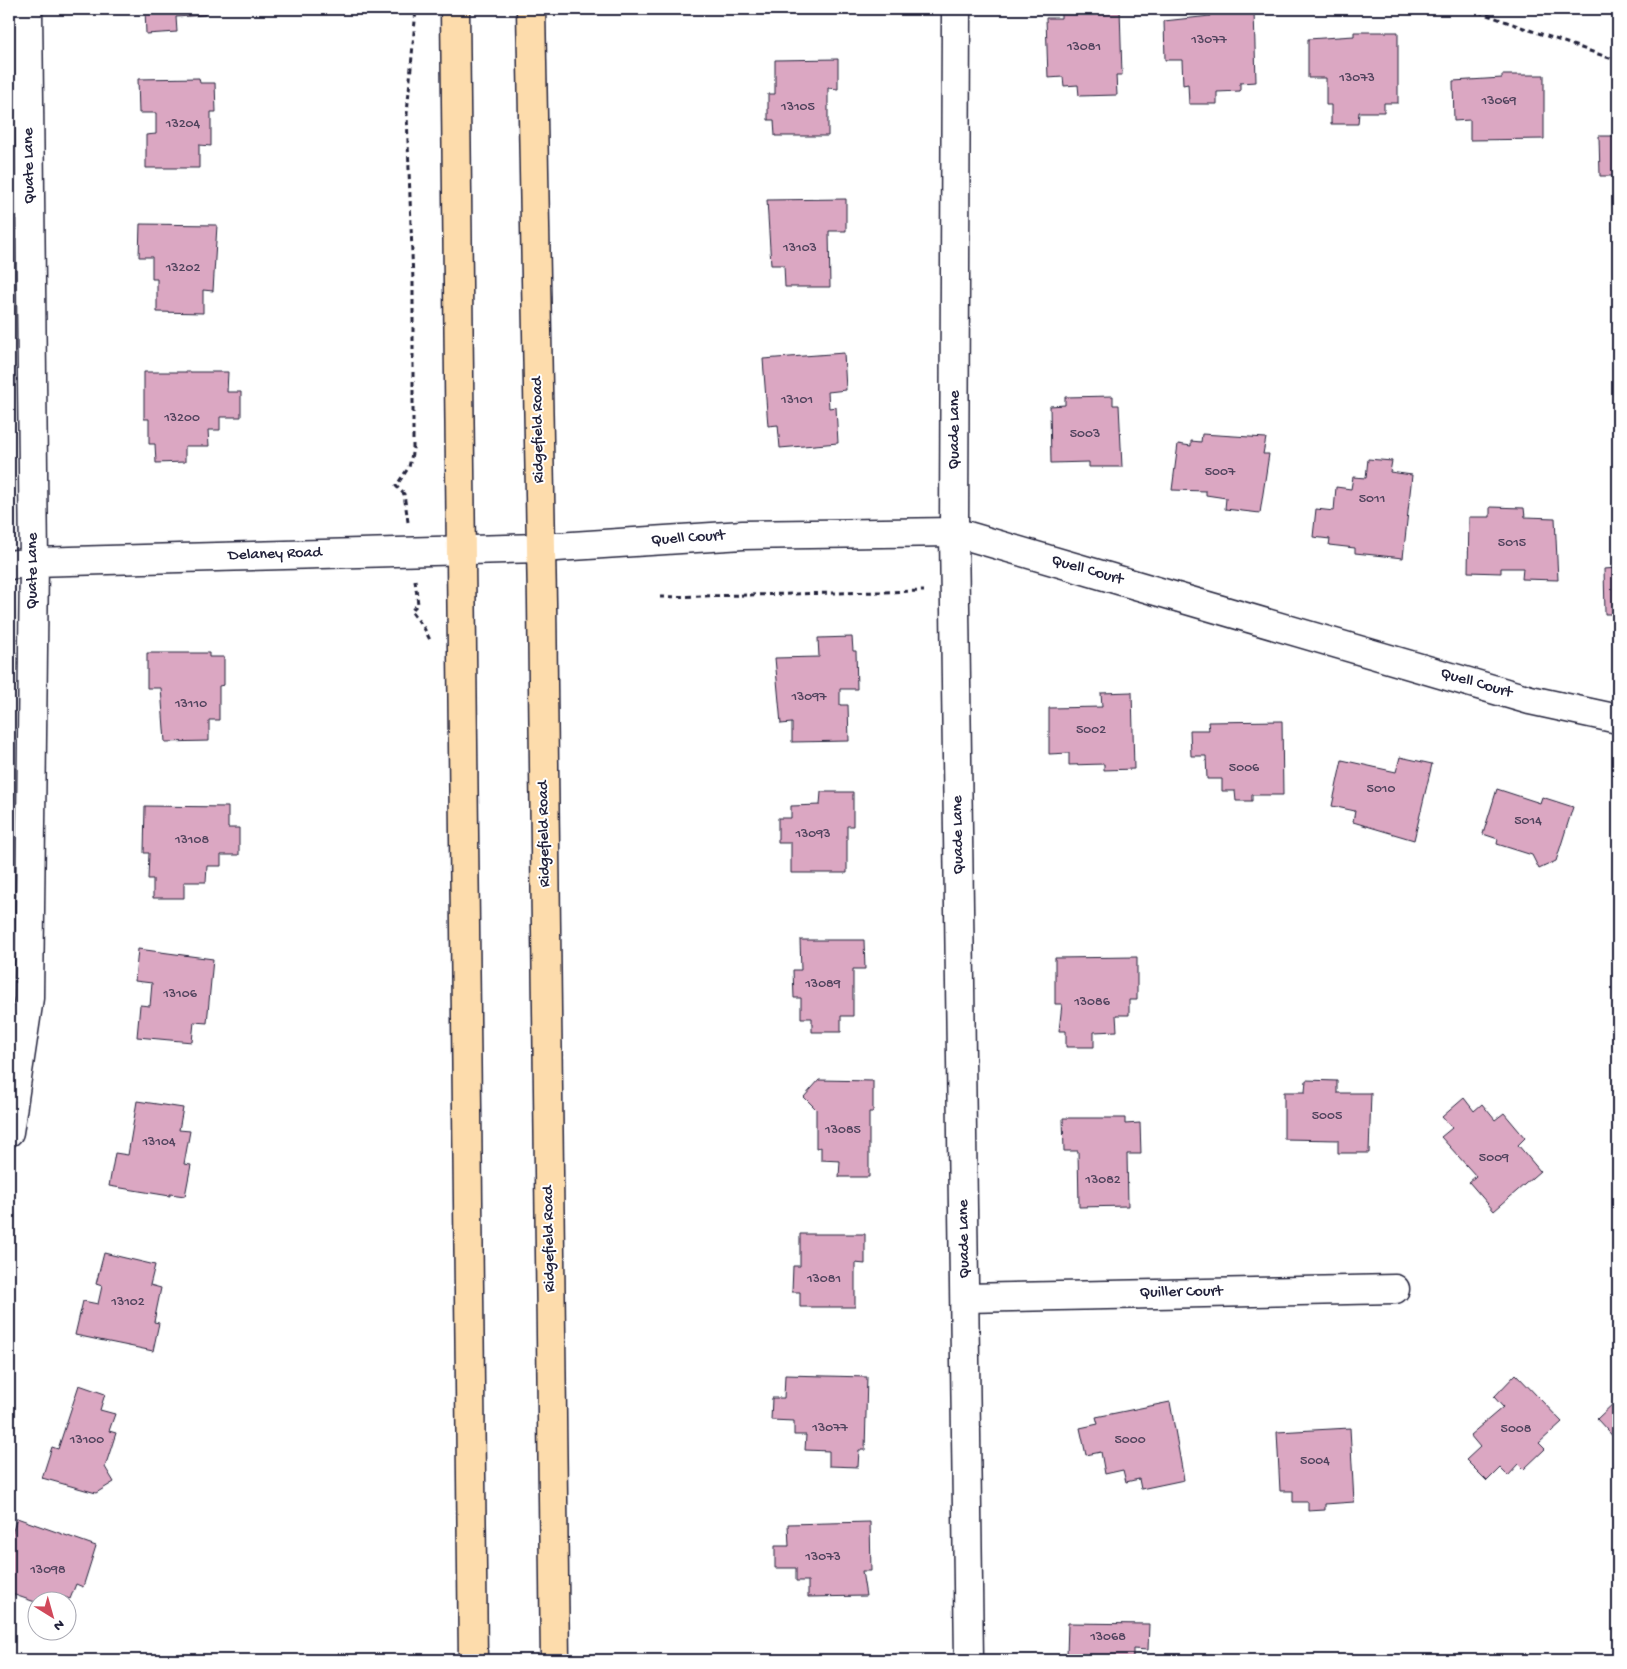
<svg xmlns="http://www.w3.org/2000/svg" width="1627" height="1669" font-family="'Gochi Hand',sans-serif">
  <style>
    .building { fill: #dba7c2; stroke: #22223b }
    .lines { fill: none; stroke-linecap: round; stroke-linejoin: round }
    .minor-casing { stroke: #22223b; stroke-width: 31 }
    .major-casing { stroke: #22223b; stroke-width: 31 }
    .path { stroke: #22223b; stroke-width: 3; stroke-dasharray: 5 4; stroke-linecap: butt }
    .minor { stroke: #fff; stroke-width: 28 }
    .major { stroke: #fddcac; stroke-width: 28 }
    .labels { text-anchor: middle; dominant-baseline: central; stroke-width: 4; stroke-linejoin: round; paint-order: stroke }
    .number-label { font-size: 14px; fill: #50435d }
    .street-label { font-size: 16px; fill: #22223b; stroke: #fff }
  </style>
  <rect width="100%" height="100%" fill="#fff"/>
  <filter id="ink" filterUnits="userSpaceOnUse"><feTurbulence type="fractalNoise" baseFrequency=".02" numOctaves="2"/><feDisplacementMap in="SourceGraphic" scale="10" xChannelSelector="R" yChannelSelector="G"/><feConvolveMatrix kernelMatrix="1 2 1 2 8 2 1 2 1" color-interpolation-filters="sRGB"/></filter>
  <g filter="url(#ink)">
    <g class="building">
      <polygon points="145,9 205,9 205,15 176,17 177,32 146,34"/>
      <polygon points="1061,9 1120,9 1122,75 1116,75 1117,95 1079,96 1078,85 1064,86 1063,77 1048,78 1046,18 1061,18"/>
      <polygon points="1254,11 1256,82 1240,83 1240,91 1217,92 1217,104 1189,104 1188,84 1183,85 1182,60 1165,60 1164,21 1210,16 1210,12"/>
      <polygon points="1354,32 1398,32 1398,103 1384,103 1384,112 1359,112 1358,124 1331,124 1331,105 1326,105 1326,78 1308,78 1308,39 1354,36"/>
      <polygon points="838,59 838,89 828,88 828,136 775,136 774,120 768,120 768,94 775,94 775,60"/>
      <polygon points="1502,75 1544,75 1544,139 1470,140 1470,120 1454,121 1453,81 1502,78"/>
      <polygon points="199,78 200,83 215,83 216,112 211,112 211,146 199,145 199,168 146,168 146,135 156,134 156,113 139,113 138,79"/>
      <polygon points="1616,133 1618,133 1618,200 1616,200 1616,176 1600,176 1599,136 1616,136"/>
      <polygon points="846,199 846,231 829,231 830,287 785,287 784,265 771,265 767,200"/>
      <polygon points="140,224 217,225 213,291 203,290 203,313 157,312 157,279 152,279 152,257 139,257"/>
      <polygon points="844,353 846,390 828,392 829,408 836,407 838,443 780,448 778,425 768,426 763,359"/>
      <polygon points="144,372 228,372 227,392 241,392 241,417 220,417 220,430 208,430 209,446 185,446 185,462 156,463 155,444 149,444 149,419 144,419"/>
      <polygon points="1113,396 1113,405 1119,405 1122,467 1089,467 1089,462 1051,463 1050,406 1065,405 1065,397"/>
      <polygon points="1202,434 1266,438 1263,454 1269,454 1260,513 1225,509 1226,498 1206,495 1206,491 1172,490 1178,444 1191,446 1191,441 1201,442"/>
      <polygon points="1368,459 1392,461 1390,472 1412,475 1403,558 1355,553 1355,548 1329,545 1330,539 1313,537 1316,509 1334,511 1336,487 1351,489 1353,477 1366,478"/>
      <polygon points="1490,507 1524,508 1525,517 1555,518 1558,580 1522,579 1523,568 1501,568 1501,573 1468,572 1469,517 1490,517"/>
      <polygon points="1618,568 1618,614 1605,614 1604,569"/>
      <polygon points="852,637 853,651 856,651 857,689 840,689 840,705 848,705 849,741 792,742 792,723 781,724 775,658 819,657 818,638"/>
      <polygon points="147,653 209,653 209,657 224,657 224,685 219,686 219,720 209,720 209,741 165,742 161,688 147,688"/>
      <polygon points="1132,692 1134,769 1104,770 1104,764 1069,765 1069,753 1049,754 1049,708 1102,707 1101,693"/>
      <polygon points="1282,721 1283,795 1252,795 1252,801 1236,801 1235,791 1222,791 1222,779 1207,779 1206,756 1191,756 1190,730 1209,730 1208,722"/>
      <polygon points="1400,757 1432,764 1414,840 1353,822 1355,811 1332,806 1342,760 1396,772"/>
      <polygon points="1497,789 1540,803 1542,797 1573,807 1556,861 1539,869 1532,855 1497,844 1498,839 1483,834"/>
      <polygon points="821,792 853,792 853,826 847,826 847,873 791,873 791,843 778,843 778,818 791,818 791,806 820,805"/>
      <polygon points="145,806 228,807 228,828 239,828 239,855 221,855 221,866 207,866 206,882 184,882 184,898 153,898 153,879 148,879 149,853 144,853"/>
      <polygon points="800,940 864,940 865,969 853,969 853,1016 841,1016 841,1032 812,1032 812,1018 801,1018 801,998 794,998 793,970 801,970"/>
      <polygon points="138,949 213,959 207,1023 194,1022 192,1042 137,1037 140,1005 150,1006 152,983 135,981"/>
      <polygon points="1137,957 1137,1000 1129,1000 1129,1015 1116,1015 1117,1031 1094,1032 1094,1047 1066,1047 1066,1031 1059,1031 1062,1004 1055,1004 1055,958"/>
      <polygon points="819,1080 873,1081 873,1112 869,1112 869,1177 839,1177 840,1161 821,1160 821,1147 816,1148 816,1109 804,1097"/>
      <polygon points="1306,1080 1337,1081 1337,1093 1371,1093 1369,1153 1338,1153 1338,1140 1284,1139 1284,1092 1305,1092"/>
      <polygon points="1464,1098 1474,1111 1482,1104 1495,1120 1504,1113 1525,1138 1518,1145 1540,1171 1494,1211 1469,1182 1476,1176 1441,1137 1452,1128 1442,1117"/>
      <polygon points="137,1101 183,1108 179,1130 190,1131 184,1164 191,1165 185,1196 170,1194 170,1196 109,1186 115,1153 128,1155"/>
      <polygon points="1063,1118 1125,1118 1125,1124 1140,1123 1141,1154 1127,1154 1128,1206 1079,1207 1078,1151 1064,1151"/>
      <polygon points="800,1234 865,1234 865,1264 855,1263 855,1307 800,1307 800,1292 792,1292 793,1266 800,1266"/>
      <polygon points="104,1253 155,1265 150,1285 161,1288 154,1322 159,1323 153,1351 75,1335 83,1301 98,1304 102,1286 96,1284"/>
      <polygon points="1516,1374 1562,1422 1539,1443 1545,1449 1524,1469 1519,1464 1508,1476 1500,1468 1487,1481 1466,1460 1480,1447 1470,1435 1503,1407 1494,1397"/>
      <polygon points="785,1375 867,1377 865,1450 859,1450 858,1467 829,1466 829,1451 805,1450 806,1435 794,1435 794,1421 771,1420 772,1398 784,1398"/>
      <polygon points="79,1385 105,1394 100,1410 115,1414 109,1431 116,1433 105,1467 114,1482 96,1493 42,1478 52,1447 58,1449"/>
      <polygon points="1618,1399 1618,1442 1597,1419"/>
      <polygon points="1170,1402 1184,1480 1141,1489 1139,1479 1126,1482 1123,1470 1105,1474 1101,1452 1086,1455 1080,1428 1098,1424 1096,1417"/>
      <polygon points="1350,1428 1354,1502 1325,1504 1325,1510 1308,1511 1308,1502 1293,1502 1293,1491 1280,1491 1277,1432"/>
      <polygon points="17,1518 96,1546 83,1587 76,1584 70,1599 57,1595 55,1602 38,1603 9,1593 9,1556 12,1548 9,1546 9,1543"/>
      <polygon points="870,1522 871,1571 862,1571 866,1596 808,1597 808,1581 796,1581 796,1568 775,1568 775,1546 789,1546 788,1524"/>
      <polygon points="1068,1623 1149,1624 1148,1650 1133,1649 1133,1660 1075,1660 1075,1655 1067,1655"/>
    </g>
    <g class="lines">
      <g class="minor-casing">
        <g id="minor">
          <polyline points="956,9 954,532 969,1660"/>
          <polyline points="9,565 34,562 541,548 743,535 954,532 1530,700 1618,719"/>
          <polyline points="9,1132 29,998 34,562 28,9"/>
          <polyline points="966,1298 1395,1289"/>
        </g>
      </g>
      <g class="major-casing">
        <g id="major">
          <polyline points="455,9 473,1660"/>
          <polyline points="531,9 542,602 555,1660"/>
        </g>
      </g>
      <g class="path">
        <polyline points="1470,9 1618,61"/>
        <polyline points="408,522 404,494 396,486 409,467 413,449 413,281 407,114 416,9"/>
        <polyline points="415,580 418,604 411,611 424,628 430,640"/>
        <polyline points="660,597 924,591"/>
      </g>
      <use href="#minor" class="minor"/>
      <use href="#major" class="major"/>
    </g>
  </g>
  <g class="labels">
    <g class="number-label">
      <text x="1209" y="40">13077</text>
      <text x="1084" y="47">13081</text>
      <text x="1357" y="78">13073</text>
      <text x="1499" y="101">13069</text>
      <text x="798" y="107">13105</text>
      <text x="183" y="124">13204</text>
      <text x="800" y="248">13103</text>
      <text x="183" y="268">13202</text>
      <text x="797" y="400">13101</text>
      <text x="182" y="418">13200</text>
      <text x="1085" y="434">5003</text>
      <text x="1220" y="472">5007</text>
      <text x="1372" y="499">5011</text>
      <text x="1512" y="543">5015</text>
      <text x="809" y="697">13097</text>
      <text x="191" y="704">13110</text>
      <text x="1091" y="730">5002</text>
      <text x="1244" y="768">5006</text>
      <text x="1381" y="789">5010</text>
      <text x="1528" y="821">5014</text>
      <text x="813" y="834">13093</text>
      <text x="192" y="840">13108</text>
      <text x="823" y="984">13089</text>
      <text x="180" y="994">13106</text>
      <text x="1092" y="1002">13086</text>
      <text x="1327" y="1116">5005</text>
      <text x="843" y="1130">13085</text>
      <text x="159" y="1142">13104</text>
      <text x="1494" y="1158">5009</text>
      <text x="1103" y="1180">13082</text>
      <text x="824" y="1279">13081</text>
      <text x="128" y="1302">13102</text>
      <text x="830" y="1428">13077</text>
      <text x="1516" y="1429">5008</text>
      <text x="87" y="1440">13100</text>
      <text x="1130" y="1440">5000</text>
      <text x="1315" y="1461">5004</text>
      <text x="823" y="1557">13073</text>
      <text x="48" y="1570">13098</text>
      <text x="1108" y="1637">13068</text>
    </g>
    <g class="street-label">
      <text transform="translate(30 166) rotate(-91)">Quate Lane</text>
      <text transform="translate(539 430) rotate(-91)">Ridgefield Road</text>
      <text transform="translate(955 430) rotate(-90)">Quade Lane</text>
      <text transform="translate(688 539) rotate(-4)">Quell Court</text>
      <text transform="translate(275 555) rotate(-2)">Delaney Road</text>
      <text transform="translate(33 571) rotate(-90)">Quate Lane</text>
      <text transform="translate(1087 571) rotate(16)">Quell Court</text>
      <text transform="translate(1476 684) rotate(16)">Quell Court</text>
      <text transform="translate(545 834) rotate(-91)">Ridgefield Road</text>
      <text transform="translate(959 835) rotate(-91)">Quade Lane</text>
      <text transform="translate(550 1239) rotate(-91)">Ridgefield Road</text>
      <text transform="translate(965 1239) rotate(-91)">Quade Lane</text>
      <text transform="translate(1181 1293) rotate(-1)">Quiller Court</text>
    </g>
  </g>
  <rect width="1627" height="1669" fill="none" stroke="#fff" stroke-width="30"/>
  <rect x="15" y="15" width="1597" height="1639" fill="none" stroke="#22223b" stroke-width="2" filter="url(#ink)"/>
  <g transform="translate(52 1616) rotate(143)"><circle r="24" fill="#ffffff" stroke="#a7a7b1"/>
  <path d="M0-4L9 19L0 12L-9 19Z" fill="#d1495b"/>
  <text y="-8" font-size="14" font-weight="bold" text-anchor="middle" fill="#22223b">N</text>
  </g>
</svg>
